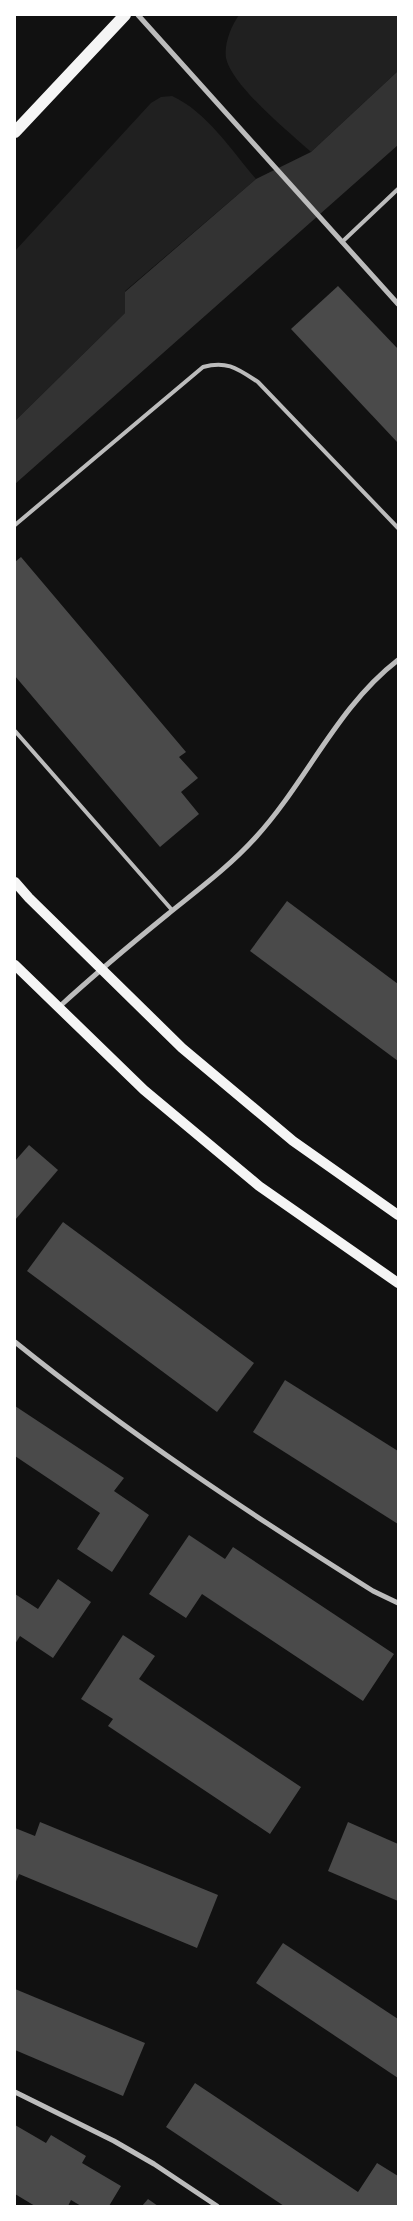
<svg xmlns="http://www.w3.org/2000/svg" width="413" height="2221" font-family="Merriweather,serif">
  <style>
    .green { fill: #202020 }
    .water { fill: #333 }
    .building { fill: #4a4a4a }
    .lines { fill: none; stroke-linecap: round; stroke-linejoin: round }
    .service { stroke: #bcbcbc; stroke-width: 4 }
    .minor { stroke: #bcbcbc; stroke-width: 5 }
    .secondary { stroke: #f5f5f5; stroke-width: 10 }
    .primary { stroke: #f5f5f5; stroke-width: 12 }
  </style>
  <rect width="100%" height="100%" fill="#111"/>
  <g class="green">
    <path d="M239 15H398V71L311 152C289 132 232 86 226 58 224 44 231 26 239 15Z"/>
    <path d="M172 96C207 112 231 150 256 179L125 291V313L15 421V251L151 103 161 97Z"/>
  </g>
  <polygon class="water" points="398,71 398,145 15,484 15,421 125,313 125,292 256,179 311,152"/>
  <g class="building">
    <polygon points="338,286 398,349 398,443 291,329"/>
    <polygon points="21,557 186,752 179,757 198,778 181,792 199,814 160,847 15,676 15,562"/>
    <polygon points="287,901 398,984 398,1061 250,951"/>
    <polygon points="29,1145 58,1170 15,1220 15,1161"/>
    <polygon points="63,1222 254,1363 217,1412 27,1271"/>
    <polygon points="285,1380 398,1451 398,1524 253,1432"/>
    <polygon points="15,1406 124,1478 114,1491 149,1515 112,1572 77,1549 100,1513 15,1456"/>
    <polygon points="189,1535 225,1559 233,1547 394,1654 363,1701 202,1594 186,1618 149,1594"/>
    <polygon points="58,1579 91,1602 53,1658 20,1636 15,1644 15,1594 38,1609"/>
    <polygon points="123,1635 155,1656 139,1679 301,1787 270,1834 108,1726 113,1719 81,1699"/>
    <polygon points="40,1822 218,1895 197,1948 19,1874 15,1884 15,1828 35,1836"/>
    <polygon points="348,1822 398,1844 398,1901 328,1871"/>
    <polygon points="283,1943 398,2019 398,2078 256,1983"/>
    <polygon points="15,1989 145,2043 123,2096 15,2050"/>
    <polygon points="195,2083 358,2192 377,2163 398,2176 398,2204 396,2206 284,2206 166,2127"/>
    <polygon points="15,2125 46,2143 51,2135 86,2156 82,2163 121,2186 109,2206 81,2206 71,2200 68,2206 35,2206 15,2194"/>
    <polygon points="148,2199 158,2206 142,2206"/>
  </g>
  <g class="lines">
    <g class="service">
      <polyline points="342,242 398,189"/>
      <path d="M15 525 203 367C227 360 238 369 258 382L398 528"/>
      <polyline points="15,731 172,910"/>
    </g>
    <g class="minor">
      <polyline points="138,15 398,304"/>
      <path d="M59 1007C94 975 131 944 168 914 199 889 230 866 256 837 307 781 337 707 398 660"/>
      <path d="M15 1342C128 1433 250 1514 373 1591L398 1603"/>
      <polyline points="15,2092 114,2141 154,2164 217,2206"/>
    </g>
    <g class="secondary">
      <polyline points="15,882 29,898 182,1048 293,1141 398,1215"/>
      <polyline points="15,965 144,1090 259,1186 398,1283"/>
    </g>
    <polyline class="primary" points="15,132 125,15"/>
  </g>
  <rect width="413" height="2221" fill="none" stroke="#ffffff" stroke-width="32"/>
</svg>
